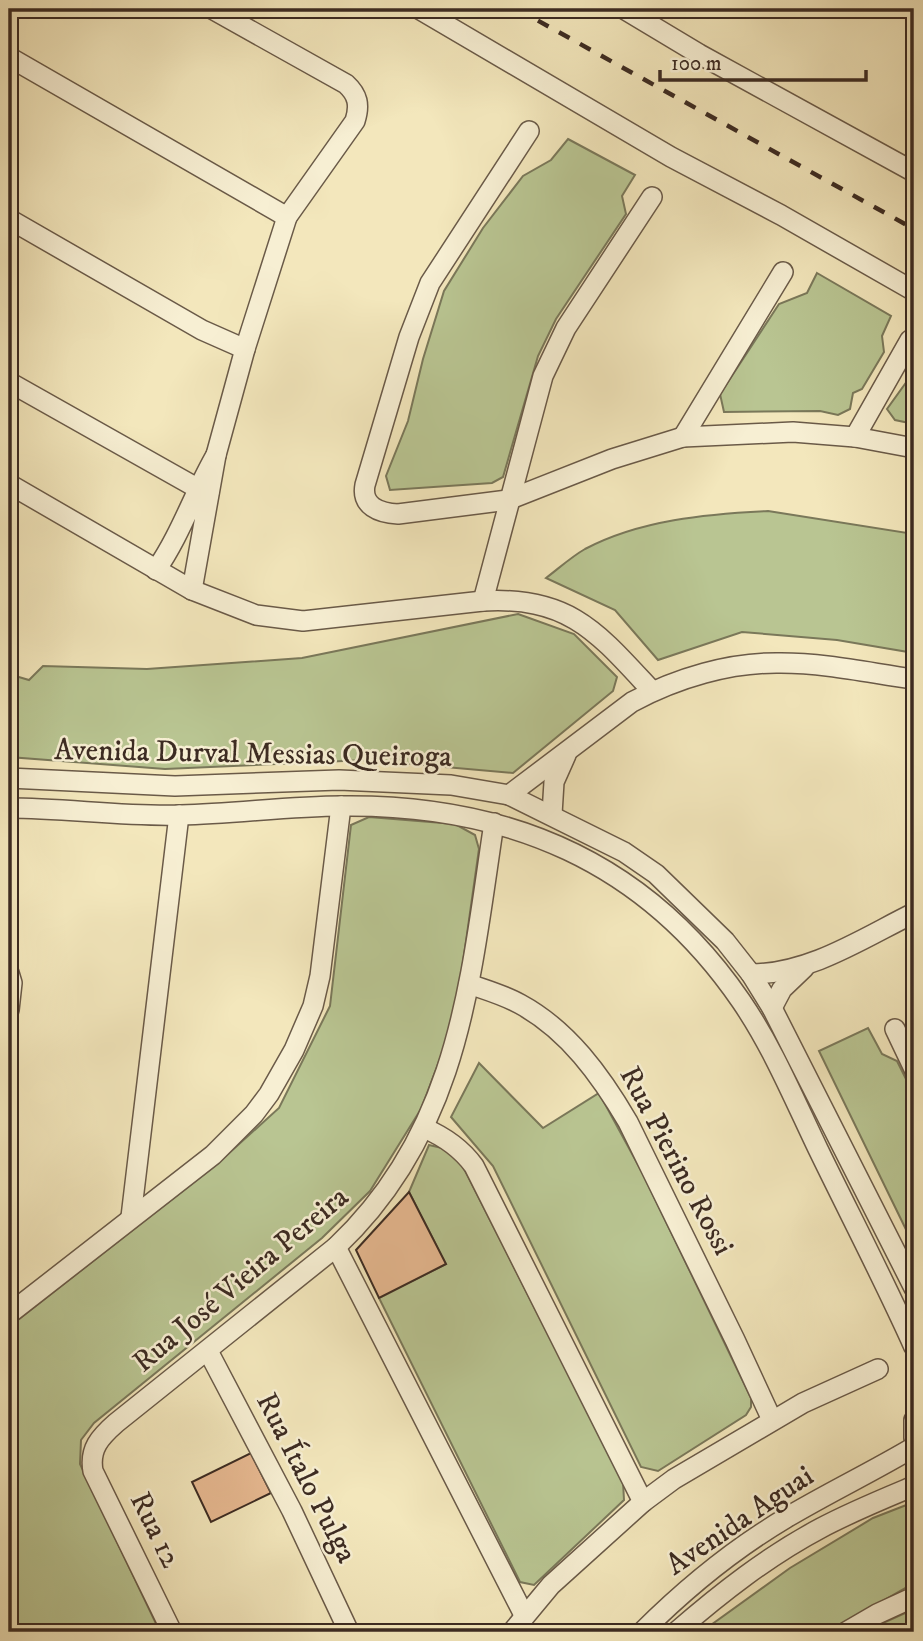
<svg xmlns="http://www.w3.org/2000/svg" width="923" height="1641" font-family="'IM FELL DW Pica',serif">
  <style>
    .green { fill: #b9c592; stroke: #7a785a; stroke-width: 2 }
    .building { fill: #e7b991; stroke: #3c2b22; stroke-width: 2 }
    .lines { fill: none; stroke-linecap: round; stroke-linejoin: round }
    .minor-casing { stroke: #6a5a48; stroke-width: 22 }
    .minor { stroke: #f7efd3; stroke-width: 19 }
    .rail { stroke: #3c2b22; stroke-width: 4.5; stroke-dasharray: 12 12; stroke-linecap: butt }
    .labels { text-anchor: middle; dominant-baseline: central; stroke-width: 5; stroke-linejoin: round; paint-order: stroke }
    .street-label { font-size: 30px; fill: #3c2b22; stroke: #f7efd3 }
  </style>
  <rect width="100%" height="100%" fill="#f3e7bc"/>
  <filter id="stains"><feTurbulence type="fractalNoise" baseFrequency=".00286" numOctaves="4"/><feColorMatrix values="0 0 0 0 .2 0 0 0 0 .09 0 0 0 0 .02 0 0 0 .5 -.17"/></filter>
  <radialGradient id="worn" r=".72"><stop offset=".6" stop-color="#630" stop-opacity="0"/><stop offset="1" stop-color="#630" stop-opacity=".3"/></radialGradient>
  <g class="green">
    <polygon points="568,139 635,175 622,196 626,214 556,319 538,356 503,477 492,483 390,490 386,476 408,421 423,359 444,291 483,228 523,176 551,160"/>
    <polygon points="817,273 891,316 882,336 884,352 862,389 853,393 850,409 838,415 820,411 724,412 720,394 779,304 807,293"/>
    <polygon points="914,375 914,424 895,420 887,409 910,377"/>
    <path d="M768 511 914 534V653L837 640 742 632 658 660 615 610 546 578C558 569 571 557 585 549 640 520 706 514 768 511Z"/>
    <polygon points="518,614 574,634 617,677 613,691 513,773 366,760 165,769 9,757 9,674 29,680 43,666 147,669 302,658"/>
    <polygon points="369,817 455,824 475,835 479,849 455,1019 421,1109 370,1191 322,1238 94,1423 81,1440 80,1464 160,1632 9,1632 9,1327 217,1164 279,1108 330,1006 351,825"/>
    <polygon points="868,1028 882,1054 897,1061 914,1095 914,1246 819,1051"/>
    <polygon points="479,1063 543,1128 599,1093 643,1174 751,1398 751,1407 746,1415 658,1471 641,1467 493,1166 451,1117"/>
    <polygon points="429,1145 455,1151 623,1482 624,1500 534,1585 520,1582 379,1298 446,1264 409,1192"/>
    <polygon points="914,1502 914,1583 828,1632 707,1632 704,1630 790,1568 873,1518"/>
    <polygon points="914,1609 914,1632 863,1632"/>
  </g>
  <g class="building">
    <polygon points="409,1192 446,1264 379,1298 356,1250"/>
    <polygon points="251,1453 271,1493 211,1522 192,1482"/>
  </g>
  <g class="lines">
    <g class="minor-casing">
      <g id="minor">
        <path d="M212 9 346 84C358 95 360 105 355 121L287 217 245 349 216 455"/>
        <polyline points="419,9 671,157 781,215 914,291"/>
        <polyline points="624,9 699,54 914,172"/>
        <polyline points="9,57 287,217"/>
        <path d="M529 131 430 283 409 337 365 485C361 506 379 513 398 514L508 500 612 459 683 437 793 432 855 437 914 448"/>
        <polyline points="9,219 202,330 245,349"/>
        <polyline points="9,382 197,488 209,492"/>
        <polyline points="683,437 783,272"/>
        <polyline points="855,437 910,340"/>
        <path d="M9 484 192 590 256 615 303 621 483 601C570 596 598 633 652 691"/>
        <path d="M156 570C181 534 194 493 216 455L192 590"/>
        <polyline points="483,601 543,376 566,328 652,197"/>
        <polyline points="9,778 175,786 339,780 451,785 509,795 624,852 656,874 725,941 751,974 772,1008 914,1288"/>
        <path d="M509 795 632 702C677 678 730 662 781 663 826 663 870 673 914 679"/>
        <path d="M9 808C66 808 124 817 181 815 235 814 288 806 342 806 508 804 645 861 741 1001 772 1046 794 1099 818 1149 850 1215 884 1280 914 1347"/>
        <polyline points="552,814 554,782 566,755"/>
        <polyline points="9,973 12,983 9,1010"/>
        <path d="M751 974C810 974 863 938 914 913"/>
        <path d="M469 984C486 990 504 995 520 1004 568 1030 601 1076 628 1122L735 1340 772 1420"/>
        <polyline points="772,1008 782,989 804,968"/>
        <polyline points="895,1029 914,1069"/>
        <path d="M424 1128C445 1137 461 1148 474 1166L643 1502"/>
        <polyline points="131,1217 179,815"/>
        <polyline points="336,1247 524,1615"/>
        <polyline points="9,1314 213,1155 254,1114 269,1094 294,1050 313,1006 320,976 341,806"/>
        <polyline points="208,1351 292,1511 349,1632"/>
        <polyline points="914,1420 914,1438"/>
        <path d="M172 1632 93 1471C89 1449 100 1437 116 1423L336 1247C460 1130 470 981 494 823"/>
        <polyline points="512,1632 551,1585 643,1502 674,1479 803,1403 878,1369"/>
        <path d="M642 1632C685 1589 734 1549 786 1518 828 1493 872 1472 914 1447"/>
        <path d="M676 1632C721 1593 768 1556 821 1528 851 1512 883 1499 914 1486"/>
        <polyline points="846,1632 877,1614 914,1597"/>
      </g>
    </g>
    <use href="#minor" class="minor"/>
    <polyline class="rail" points="517,9 914,229"/>
  </g>
  <g class="labels">
    <g class="street-label">
      <text transform="translate(253 754) rotate(1)">Avenida Durval Messias Queiroga</text>
      <text transform="translate(676 1161) rotate(62)">Rua Pierino Rossi</text>
      <text transform="translate(241 1280) rotate(-40)">Rua José Vieira Pereira</text>
      <text transform="translate(306 1478) rotate(63)">Rua Ítalo Pulga</text>
      <text transform="translate(740 1521) rotate(-34)">Avenida Aguai</text>
      <text transform="translate(155 1530) rotate(64)">Rua 12</text>
    </g>
  </g>
  <rect width="923" height="1641" fill="none" stroke="#f3e7bc" stroke-width="35"/>
  <rect x="10" y="10" width="902" height="1620" fill="none" stroke="#3c2b22" stroke-width="3.5"/>
  <rect x="18" y="18" width="888" height="1606" fill="none" stroke="#3c2b22" stroke-width="2"/>
  <path d="M660 70v10h206v-10" fill="none" stroke="#3c2b22" stroke-width="3.5"/>
  <text x="671" y="70" font-size="21" fill="#3c2b22" stroke="#f7efd3" stroke-width="5" paint-order="stroke">100 m</text>
  <rect width="100%" height="100%" filter="url(#stains)"/>
  <rect width="100%" height="100%" fill="url(#worn)"/>
</svg>
